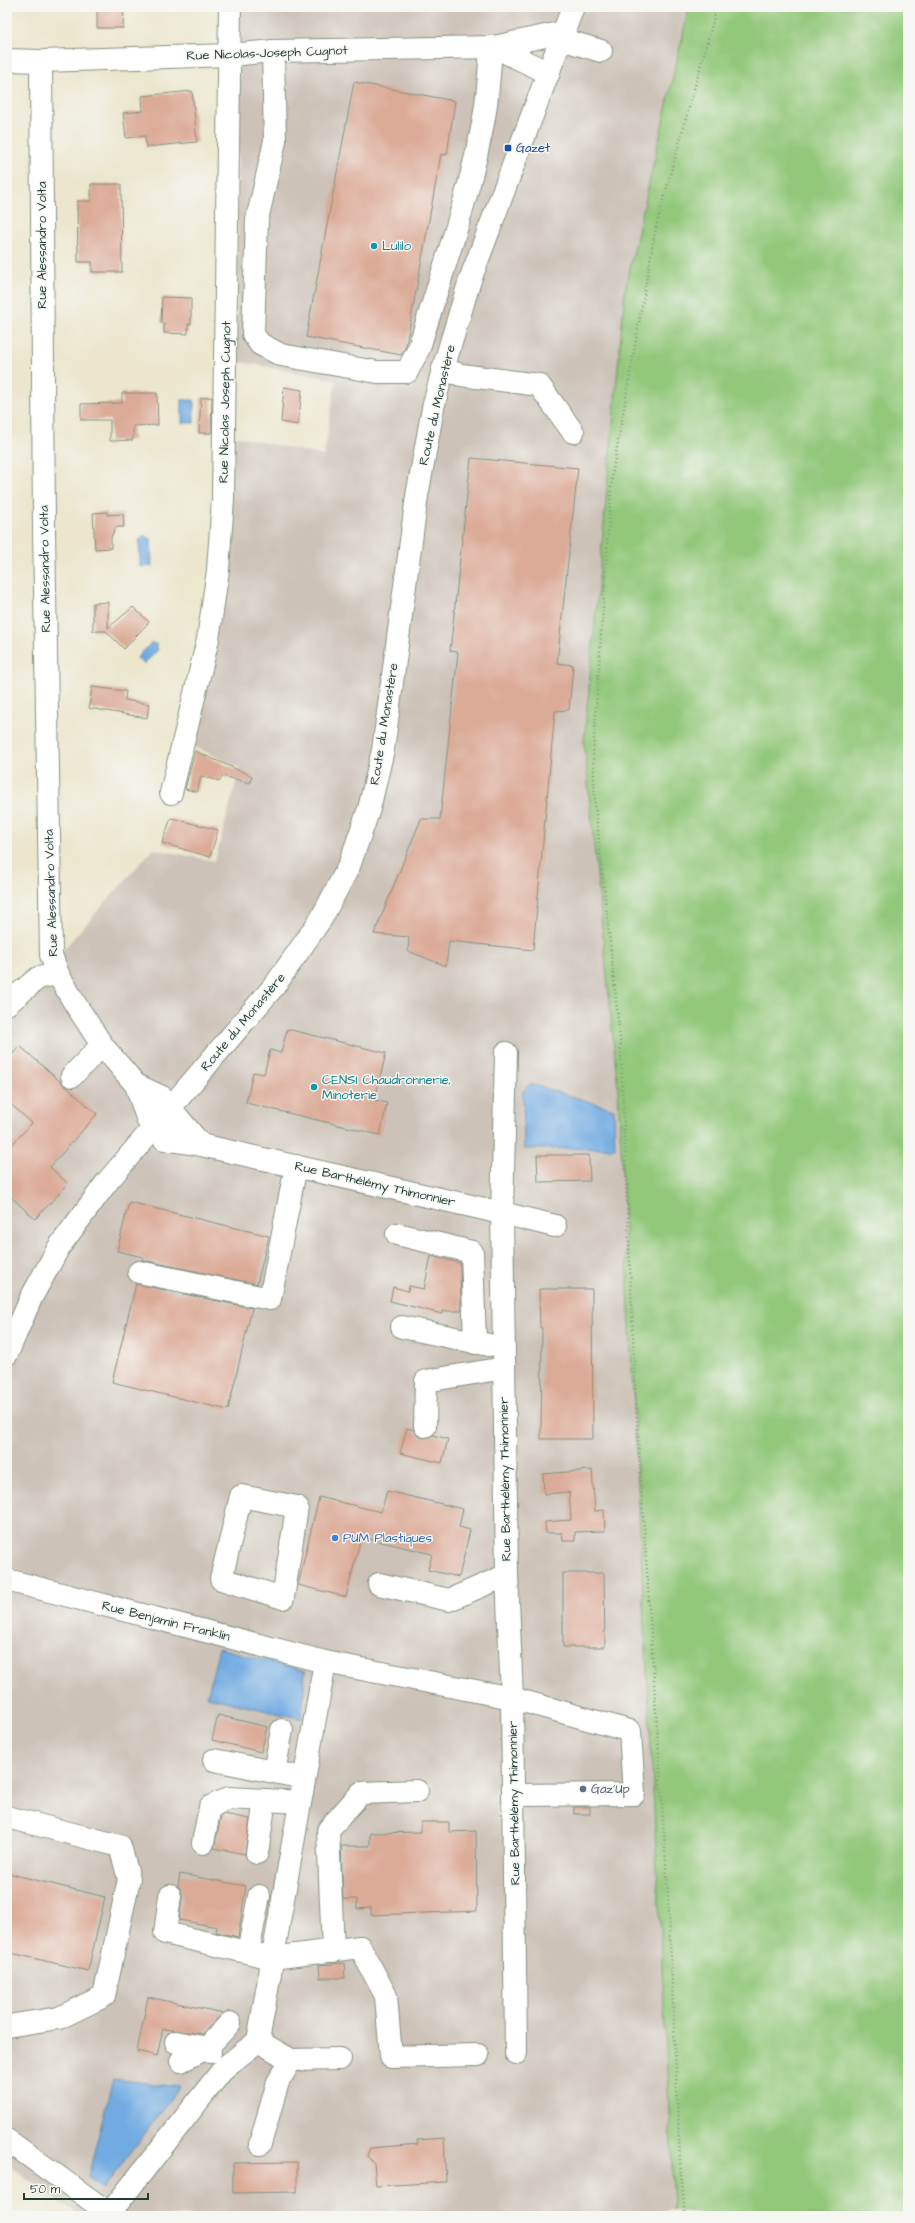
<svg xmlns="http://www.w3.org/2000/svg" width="915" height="2223" font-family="'Architects Daughter',sans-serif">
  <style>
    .industrial { fill: #ccc2b8 }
    .green { fill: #93c87a; stroke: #598257 }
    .water { fill: #72abe2; stroke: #48748b }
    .building { fill: #dcab98 }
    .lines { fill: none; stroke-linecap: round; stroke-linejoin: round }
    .minor-casing { stroke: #859280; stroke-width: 24 }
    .path { stroke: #859280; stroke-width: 2.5; stroke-dasharray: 1 3; stroke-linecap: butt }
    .minor { stroke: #fff; stroke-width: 22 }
    .transit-dot { fill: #1a4fb4; stroke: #f6f6f2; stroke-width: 1.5 }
    .culture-dot { fill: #0f9aa8; stroke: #f6f6f2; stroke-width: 1.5 }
    .shop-dot { fill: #3f7fe0; stroke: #f6f6f2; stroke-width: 1.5 }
    .service-dot { fill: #5c6f8a; stroke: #f6f6f2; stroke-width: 1.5 }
    .labels { text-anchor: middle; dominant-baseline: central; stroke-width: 3; stroke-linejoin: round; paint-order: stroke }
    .street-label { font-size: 13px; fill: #1f3d34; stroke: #f6f6f2 }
    .transit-label { font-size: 13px; fill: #164399; stroke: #f6f6f2; text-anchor: start }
    .culture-label { font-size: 13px; fill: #0d838f; stroke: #f6f6f2; text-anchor: start }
    .shop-label { font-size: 13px; fill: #366cbe; stroke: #f6f6f2; text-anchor: start }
    .service-label { font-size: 13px; fill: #4e5e75; stroke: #f6f6f2; text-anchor: start }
  </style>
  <rect width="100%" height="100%" fill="#f6f6f2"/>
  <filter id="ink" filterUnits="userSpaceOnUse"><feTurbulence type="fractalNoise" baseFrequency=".025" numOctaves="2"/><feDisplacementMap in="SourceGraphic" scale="8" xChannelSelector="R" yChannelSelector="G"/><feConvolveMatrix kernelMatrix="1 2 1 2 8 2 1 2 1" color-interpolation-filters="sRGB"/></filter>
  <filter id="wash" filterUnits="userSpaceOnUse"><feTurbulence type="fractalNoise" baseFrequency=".012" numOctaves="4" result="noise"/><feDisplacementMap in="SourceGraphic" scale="16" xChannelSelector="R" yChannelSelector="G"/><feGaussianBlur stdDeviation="0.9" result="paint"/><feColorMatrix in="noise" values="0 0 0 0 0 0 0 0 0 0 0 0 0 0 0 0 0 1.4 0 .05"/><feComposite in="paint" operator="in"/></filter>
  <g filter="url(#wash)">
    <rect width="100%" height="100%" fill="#ebe6cc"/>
    <polygon class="industrial" points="240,7 689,7 625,290 584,742 618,1089 674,2210 570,2216 81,2216 7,2164 7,1013 153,849 215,861 240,768 193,746 235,436 324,456 336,380 236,361"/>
    <polygon class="green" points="689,7 908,7 908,2216 747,2216 674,2210 618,1089 584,742 625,290"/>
    <g class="water">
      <rect x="182" y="400" width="12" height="23"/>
      <polygon points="145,536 151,539 152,566 140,567 139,540"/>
      <polygon points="151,643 156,644 158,650 144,664 137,658"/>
      <polygon points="531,1084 614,1109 615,1148 524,1149 523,1091"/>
      <polygon points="219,1648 305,1671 302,1719 207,1697"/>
      <polygon points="113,2079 180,2087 103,2189 88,2177"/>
    </g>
    <g id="blocks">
      <g class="building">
        <polygon points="97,7 124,7 123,28 97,28"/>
        <polygon points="354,82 455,101 447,155 441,154 406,346 401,355 306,337"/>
        <polygon points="192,91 197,142 146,147 145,136 126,138 123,113 143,111 142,96"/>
        <polygon points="91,184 121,184 122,272 92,272 92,262 78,262 77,201 91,201"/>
        <polygon points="162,297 191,298 191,324 188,324 188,334 164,333 164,323 161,323"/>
        <polygon points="284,387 302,390 298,425 281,422"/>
        <polygon points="122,393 157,393 158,425 133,426 133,440 110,441 110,420 81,420 81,404 122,403"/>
        <polygon points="212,397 211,433 199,433 201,398"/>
        <polygon points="471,458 578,468 557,663 573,665 569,710 555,711 533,950 449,941 446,966 408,951 409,937 374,934 421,819 440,819 458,652 450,651"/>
        <polygon points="107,512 107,515 123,514 124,527 116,527 111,537 111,548 95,549 93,513"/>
        <polygon points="108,602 108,628 133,607 149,622 124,649 106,631 93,631 93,603"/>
        <polygon points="92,687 126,691 125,700 149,704 147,718 89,708"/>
        <polygon points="195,751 252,776 250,783 222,776 220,781 201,776 197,792 185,789"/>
        <polygon points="171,818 218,830 210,857 162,843"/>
        <polygon points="287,1029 386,1053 375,1100 387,1103 380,1135 246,1103 253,1072 264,1074 270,1050 281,1053"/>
        <polygon points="20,1046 97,1114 50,1167 68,1184 35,1219 7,1193 7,1150 32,1123 7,1101 7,1060"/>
        <polygon points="537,1155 589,1155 590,1181 538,1182"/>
        <polygon points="129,1202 269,1236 257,1284 142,1260 143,1257 117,1251"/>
        <polygon points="431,1256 460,1263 461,1311 442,1311 442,1314 390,1301 393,1287 408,1291 409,1286 424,1289"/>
        <polygon points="136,1284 252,1308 228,1410 112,1382"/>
        <polygon points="539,1289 592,1289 593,1439 541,1439 542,1328 540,1328"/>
        <polygon points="407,1428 414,1430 418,1436 424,1438 433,1435 448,1439 442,1463 400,1453"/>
        <polygon points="592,1470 595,1511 604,1510 605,1531 575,1532 575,1541 563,1541 562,1533 546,1533 545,1522 571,1520 569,1492 544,1494 543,1474"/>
        <polygon points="387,1491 463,1509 459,1527 470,1530 459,1577 428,1570 432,1554 361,1537 346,1597 298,1585 319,1497 381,1512"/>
        <polygon points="563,1573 604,1573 605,1647 563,1647"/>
        <polygon points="218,1715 267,1727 261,1752 212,1740"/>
        <rect x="574" y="1807" width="16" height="7"/>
        <polygon points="224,1814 250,1819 245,1854 214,1848 221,1816"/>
        <polygon points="421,1822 449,1822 449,1832 476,1831 477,1911 371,1915 371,1908 357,1909 357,1899 343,1899 341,1846 370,1846 370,1833 421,1832"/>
        <polygon points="7,1873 105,1897 88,1971 7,1952"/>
        <polygon points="180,1874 246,1886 238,1937 216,1932 217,1927 179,1920 182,1898 182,1892 178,1886"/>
        <polygon points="344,1963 345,1978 320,1978 319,1965"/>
        <polygon points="148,1997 223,2013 203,2034 163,2029 157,2056 137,2051"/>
        <polygon points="444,2138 446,2182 376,2186 374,2163 367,2156 370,2148 418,2144 417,2140"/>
        <polygon points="297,2162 297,2192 233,2193 233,2163"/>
      </g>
    </g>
  </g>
  <g filter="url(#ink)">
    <use href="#blocks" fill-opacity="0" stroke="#859280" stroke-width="1"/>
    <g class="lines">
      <g class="minor-casing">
        <g id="minor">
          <polyline points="561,39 601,51"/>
          <polyline points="494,47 549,73"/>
          <path d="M273 51 275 141 257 220 253 334 260 344 281 355 377 372H407L419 348C440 278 465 209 480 138 487 108 489 78 491 47"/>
          <polyline points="7,60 41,61 230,55 273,51 494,47 564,32"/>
          <polyline points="41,61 44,530 51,955 58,974 74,1002 102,1045 136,1085 148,1121 176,1115 201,1145"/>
          <polyline points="443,369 461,375 539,385 573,432"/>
          <polyline points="171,793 208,639 218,570 223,499 230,7"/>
          <polyline points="7,1004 38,978 58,974"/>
          <polyline points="506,1053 502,1213 555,1226"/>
          <polyline points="72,1076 102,1045"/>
          <polyline points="136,1085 162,1097 164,1116 164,1139 201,1145 502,1213 507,1575 512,1698 516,2053"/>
          <polyline points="397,1234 472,1252 475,1343"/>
          <polyline points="139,1272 270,1299 296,1166"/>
          <polyline points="402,1327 489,1345"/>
          <polyline points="7,1354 31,1298 59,1247 107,1182 275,985 321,919 349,866 369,809 383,750 417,496 433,408 443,369 470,280 573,7"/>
          <polyline points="425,1426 426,1381 504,1368"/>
          <polygon points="241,1496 297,1507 283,1598 221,1579"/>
          <polyline points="7,1580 325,1662 512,1698 630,1731 634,1794 513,1795"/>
          <polyline points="379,1584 449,1600 507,1575"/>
          <polyline points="214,1760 304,1778"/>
          <polyline points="274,1772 282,1730"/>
          <polyline points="7,1817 120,1846 129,1879 104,1996 59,2018 7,2026"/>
          <polyline points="203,1843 210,1807 229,1798 300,1802"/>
          <polyline points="257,1853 265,1800"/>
          <polyline points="170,1896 165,1933 272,1958 360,1947 386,1996 391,2057 478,2055"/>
          <polyline points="333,1951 328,1830 361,1793 417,1791"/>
          <polyline points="248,1952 259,1896"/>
          <polyline points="258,2041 291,2060 340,2059"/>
          <polyline points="176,2042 207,2048 210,2052"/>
          <polyline points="181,2061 207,2048 230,2023"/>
          <polyline points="7,2140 113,2216"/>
          <polyline points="260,2144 278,2082 291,2060"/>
          <polyline points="109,2214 225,2067 258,2041 325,1662"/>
        </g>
      </g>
      <polyline class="path" points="685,2216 680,2162 668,1895 636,1405 620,1037 595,804 593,753 612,476 656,226 717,7"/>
      <use href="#minor" class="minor"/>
    </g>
  </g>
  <rect class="transit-dot" x="504" y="144" width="8" height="8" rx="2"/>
  <g class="culture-dot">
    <circle cx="374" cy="246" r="4"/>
    <circle cx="314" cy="1087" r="4"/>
  </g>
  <circle class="shop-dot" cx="335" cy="1538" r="4"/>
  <circle class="service-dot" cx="583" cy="1789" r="4"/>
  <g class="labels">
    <g class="street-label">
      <text transform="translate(267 53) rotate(-2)">Rue Nicolas-Joseph Cugnot</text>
      <text transform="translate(42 245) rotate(-90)">Rue Alessandro Volta</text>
      <text transform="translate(225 402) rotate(-89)">Rue Nicolas Joseph Cugnot</text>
      <text transform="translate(437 405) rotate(-77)">Route du Monastère</text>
      <text transform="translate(45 569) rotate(-91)">Rue Alessandro Volta</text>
      <text transform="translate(384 724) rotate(-81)">Route du Monastère</text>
      <text transform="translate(51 893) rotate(-92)">Rue Alessandro Volta</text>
      <text transform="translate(243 1022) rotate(-50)">Route du Monastère</text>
      <text transform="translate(375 1184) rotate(13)">Rue Barthélémy Thimonnier</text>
      <text transform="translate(505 1479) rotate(-91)">Rue Barthélémy Thimonnier</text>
      <text transform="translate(166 1621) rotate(14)">Rue Benjamin Franklin</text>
      <text transform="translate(514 1803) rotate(-91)">Rue Barthélémy Thimonnier</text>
    </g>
    <g class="transit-label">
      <text x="516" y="148">Gazet</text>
    </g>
    <g class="culture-label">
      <text x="382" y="246">Lulilo</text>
      <text x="322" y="1080">CENSI Chaudronnerie,<tspan x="322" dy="15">Minoterie</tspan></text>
    </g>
    <g class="shop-label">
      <text x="343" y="1538">PUM Plastiques</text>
    </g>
    <g class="service-label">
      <text x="591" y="1789">Gaz'Up</text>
    </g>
  </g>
  <rect width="915" height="2223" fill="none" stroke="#f6f6f2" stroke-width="24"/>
  <path d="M24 2193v6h124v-6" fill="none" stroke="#1f3d34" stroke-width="2"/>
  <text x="30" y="2193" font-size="12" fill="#1f3d34" stroke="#f6f6f2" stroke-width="3" paint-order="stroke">50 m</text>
</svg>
